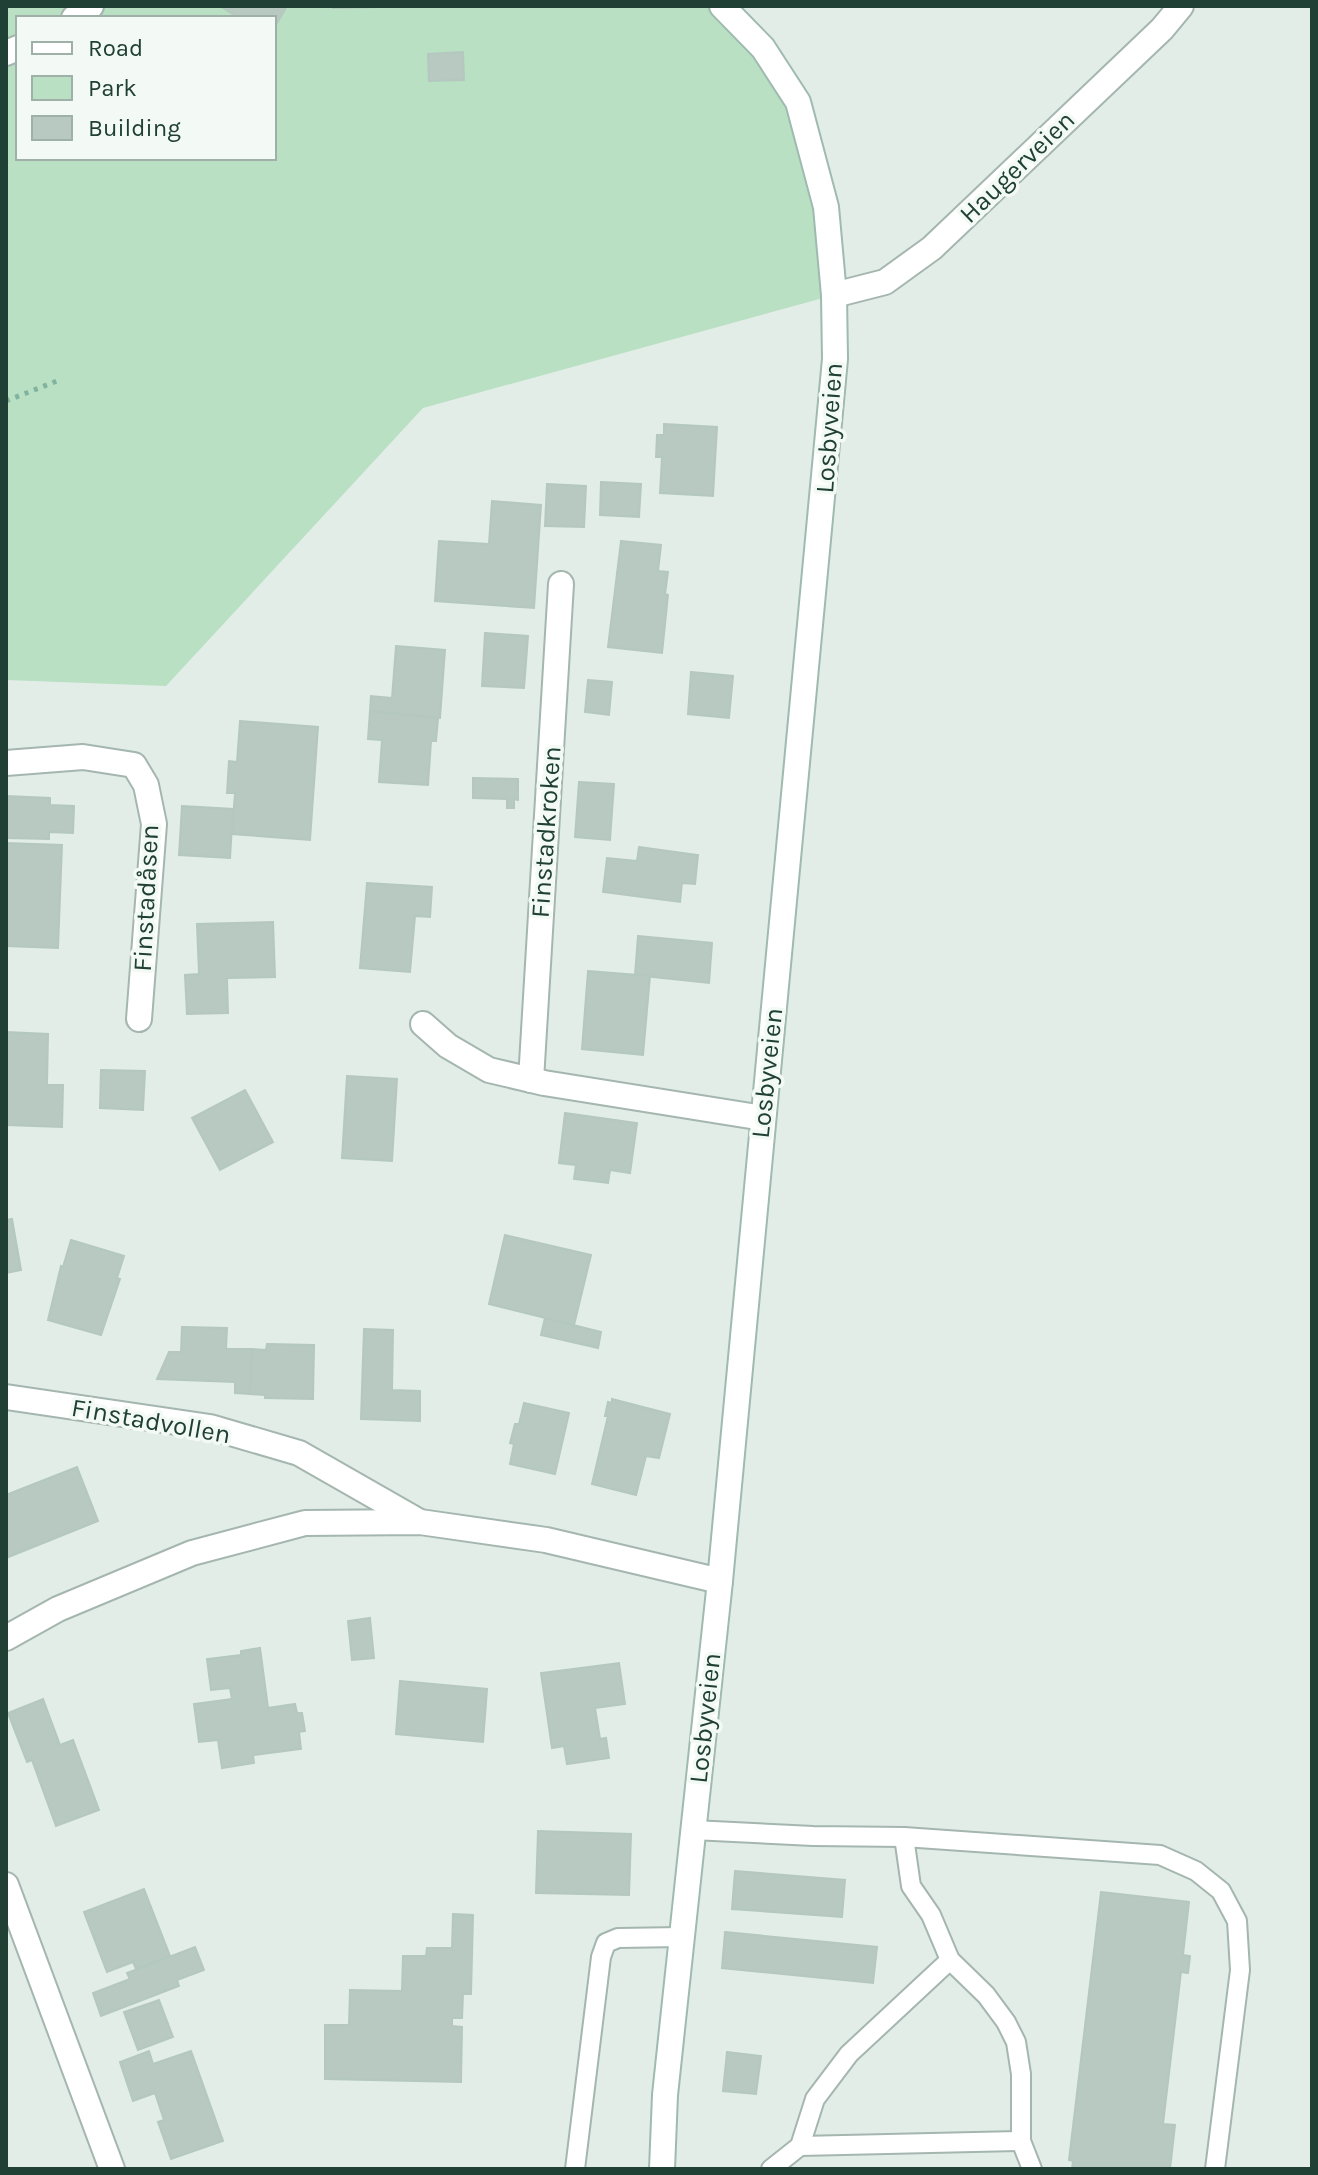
<svg xmlns="http://www.w3.org/2000/svg" width="1318" height="2175" font-family="Karla,sans-serif">
  <style>
    .green { fill: #b9e0c2; fill-rule: evenodd }
    .building { fill: #b7c9c1; stroke: #b4c8bf; stroke-width: 2 }
    .lines { fill: none; stroke-linecap: round; stroke-linejoin: round }
    .lane-casing { stroke: #a4b6af; stroke-width: 22 }
    .street-casing { stroke: #a4b6af; stroke-width: 28 }
    .secondary-casing { stroke: #9fbab0; stroke-width: 28 }
    .path { stroke: #80b4a1; stroke-width: 5; stroke-dasharray: 4 6; stroke-linecap: butt }
    .lane { stroke: #fff; stroke-width: 18 }
    .street { stroke: #fff; stroke-width: 24 }
    .secondary { stroke: #fff; stroke-width: 24 }
    .labels { text-anchor: middle; dominant-baseline: central; stroke-width: 7; stroke-linejoin: round; paint-order: stroke }
    .street-label { font-size: 26px; fill: #204036; stroke: #f3faf6 }
  </style>
  <rect width="100%" height="100%" fill="#e2ede8"/>
  <path class="green" d="M6 6H738L802 114 834 295 423 408 166 686 6 680ZM18 18H274V158H18Z"/>
  <g class="building">
    <polygon points="220,6 287,6 274,28 274,18 239,18"/>
    <polygon points="333,6 426,6 333,8"/>
    <polygon points="463,52 464,80 429,81 428,54"/>
    <polygon points="664,424 717,427 713,496 660,493 662,457 656,457 657,435 664,435"/>
    <polygon points="601,482 641,484 639,517 600,515"/>
    <polygon points="547,484 586,486 584,527 545,526"/>
    <polygon points="492,501 541,505 534,608 435,601 439,541 489,544"/>
    <polygon points="621,541 661,545 658,571 668,572 665,594 668,595 662,653 608,647"/>
    <polygon points="485,633 528,636 524,688 482,686"/>
    <polygon points="396,646 445,650 440,718 370,711 371,696 392,698"/>
    <polygon points="691,672 733,676 729,718 688,714"/>
    <polygon points="588,680 612,682 609,715 585,712"/>
    <polygon points="370,711 438,718 436,741 431,741 428,785 379,782 382,740 368,739"/>
    <polygon points="240,721 318,727 310,840 232,834 235,793 227,793 229,761 237,762"/>
    <polygon points="473,778 518,779 518,800 514,799 514,808 507,808 507,799 473,798"/>
    <polygon points="579,782 614,784 610,840 575,837"/>
    <polygon points="6,796 50,798 50,805 74,806 73,833 49,832 49,839 6,838"/>
    <polygon points="182,806 233,809 230,858 179,855"/>
    <polygon points="6,843 62,845 58,948 6,946"/>
    <polygon points="639,847 698,855 695,884 682,883 680,902 603,892 607,858 637,861"/>
    <polygon points="367,883 432,887 430,917 415,916 410,972 360,968"/>
    <polygon points="273,922 275,977 227,978 228,1013 187,1014 185,975 199,974 197,924"/>
    <polygon points="638,936 712,943 709,983 635,975"/>
    <polygon points="588,971 650,976 643,1055 582,1049"/>
    <polygon points="6,1032 48,1034 47,1085 63,1085 62,1127 6,1125"/>
    <polygon points="101,1070 145,1071 143,1110 100,1108"/>
    <polygon points="347,1076 397,1079 392,1161 342,1158"/>
    <polygon points="245,1090 273,1142 220,1170 192,1118"/>
    <polygon points="565,1113 637,1123 630,1173 610,1170 608,1183 574,1179 576,1165 559,1163"/>
    <polygon points="12,1219 21,1270 6,1273 6,1220"/>
    <polygon points="505,1235 591,1255 574,1325 489,1304"/>
    <polygon points="71,1240 124,1256 117,1278 120,1279 101,1335 48,1320 61,1266 63,1267"/>
    <polygon points="545,1318 601,1332 598,1348 541,1335"/>
    <polygon points="182,1327 227,1328 226,1349 252,1349 250,1394 235,1393 235,1382 157,1379 169,1352 181,1352"/>
    <polygon points="364,1329 393,1330 392,1390 420,1391 420,1421 361,1419"/>
    <polygon points="267,1344 314,1345 313,1399 265,1398 265,1395 250,1394 252,1349 266,1350"/>
    <polygon points="612,1399 670,1414 659,1458 646,1456 636,1495 592,1484 608,1416 605,1416 608,1402 612,1403"/>
    <polygon points="524,1403 569,1413 555,1474 510,1464 514,1444 510,1443 515,1424 519,1424"/>
    <polygon points="77,1467 98,1521 6,1558 6,1495"/>
    <polygon points="370,1618 374,1658 352,1660 348,1621"/>
    <polygon points="260,1648 268,1708 295,1704 297,1713 302,1713 305,1731 299,1732 301,1749 253,1755 254,1763 222,1768 218,1740 199,1742 194,1704 232,1699 230,1688 211,1690 207,1659 241,1655 241,1651"/>
    <polygon points="619,1663 625,1704 595,1708 600,1739 606,1738 609,1758 567,1764 564,1746 552,1748 541,1673"/>
    <polygon points="400,1681 487,1689 483,1742 396,1734"/>
    <polygon points="43,1699 60,1745 73,1740 99,1810 56,1826 32,1760 27,1762 8,1713"/>
    <polygon points="538,1831 631,1834 629,1895 536,1893"/>
    <polygon points="735,1871 845,1880 842,1917 732,1909"/>
    <polygon points="144,1889 170,1956 136,1969 133,1962 107,1972 84,1912"/>
    <polygon points="1101,1892 1189,1902 1183,1955 1190,1956 1188,1973 1181,1972 1163,2124 1175,2125 1170,2169 1072,2169 1073,2161 1069,2160"/>
    <polygon points="453,1914 473,1915 471,1994 463,1994 462,2018 452,2018 452,2026 462,2027 461,2082 325,2079 325,2025 349,2025 350,1990 402,1991 403,1956 426,1956 427,1948 452,1948"/>
    <polygon points="725,1932 877,1947 873,1983 722,1968"/>
    <polygon points="195,1947 204,1970 177,1980 179,1986 101,2016 93,1993 130,1979 127,1973"/>
    <polygon points="159,2000 173,2037 138,2050 124,2012"/>
    <polygon points="149,2051 153,2064 191,2051 223,2141 171,2159 158,2122 164,2120 155,2093 133,2101 120,2062"/>
    <polygon points="727,2052 761,2056 756,2094 723,2091"/>
  </g>
  <g class="lines">
    <g class="lane-casing">
      <g id="lane">
        <polyline points="693,1830 813,1836 904,1837 1160,1855 1196,1871 1221,1891 1237,1921 1240,1970 1215,2169"/>
        <polyline points="904,1837 911,1886 931,1915 950,1960 986,1995 1006,2022 1016,2042 1021,2074 1021,2141 1032,2169"/>
        <polyline points="800,2146 1021,2141"/>
        <polyline points="575,2169 601,1957 606,1943 618,1938 682,1937"/>
        <polyline points="771,2169 800,2146 815,2099 849,2054 950,1960"/>
      </g>
    </g>
    <g class="street-casing">
      <g id="street">
        <polyline points="74,18 91,6"/>
        <polyline points="6,53 18,48"/>
        <polyline points="834,295 885,282 932,248 1162,29 1181,6"/>
        <polyline points="6,763 83,757 134,765 146,785 154,824 139,1019"/>
        <polyline points="423,1024 448,1046 489,1070 544,1083 763,1118"/>
        <polyline points="531,1080 561,584"/>
        <polyline points="6,1397 210,1427 299,1453 418,1521"/>
        <polyline points="6,1638 58,1609 192,1553 305,1523 420,1522 546,1540 720,1581"/>
        <polyline points="6,1885 112,2169"/>
      </g>
    </g>
    <g class="secondary-casing">
      <polyline id="secondary" points="662,2169 665,2095 720,1581 835,359 834,295 826,207 798,102 763,48 722,6"/>
    </g>
    <polyline class="path" points="6,401 57,381"/>
    <use href="#lane" class="lane"/>
    <use href="#street" class="street"/>
    <use href="#secondary" class="secondary"/>
  </g>
  <g class="labels">
    <g class="street-label">
      <text transform="translate(1017 167) rotate(-44)">Haugerveien</text>
      <text transform="translate(829 428) rotate(-86)">Losbyveien</text>
      <text transform="translate(546 832) rotate(-86)">Finstadkroken</text>
      <text transform="translate(146 898) rotate(-87)">Finstadåsen</text>
      <text transform="translate(767 1073) rotate(-84)">Losbyveien</text>
      <text transform="translate(151 1421) rotate(10)">Finstadvollen</text>
      <text transform="translate(705 1718) rotate(-84)">Losbyveien</text>
    </g>
  </g>
  <rect width="1318" height="2175" fill="none" stroke="#204036" stroke-width="16"/>
  <rect x="16" y="16" width="260" height="144" fill="#f3faf6" stroke="#9fb0a9" stroke-width="2"/>
  <rect x="32" y="42" width="40" height="12" fill="#ffffff" stroke="#9fb0a9" stroke-width="2"/>
  <text x="88" y="56" font-size="24" fill="#204036">Road</text>
  <rect x="32" y="76" width="40" height="24" fill="#b9e0c2" stroke="#9fb0a9" stroke-width="2"/>
  <text x="88" y="96" font-size="24" fill="#204036">Park</text>
  <rect x="32" y="116" width="40" height="24" fill="#b7c9c1" stroke="#9fb0a9" stroke-width="2"/>
  <text x="88" y="136" font-size="24" fill="#204036">Building</text>
</svg>
